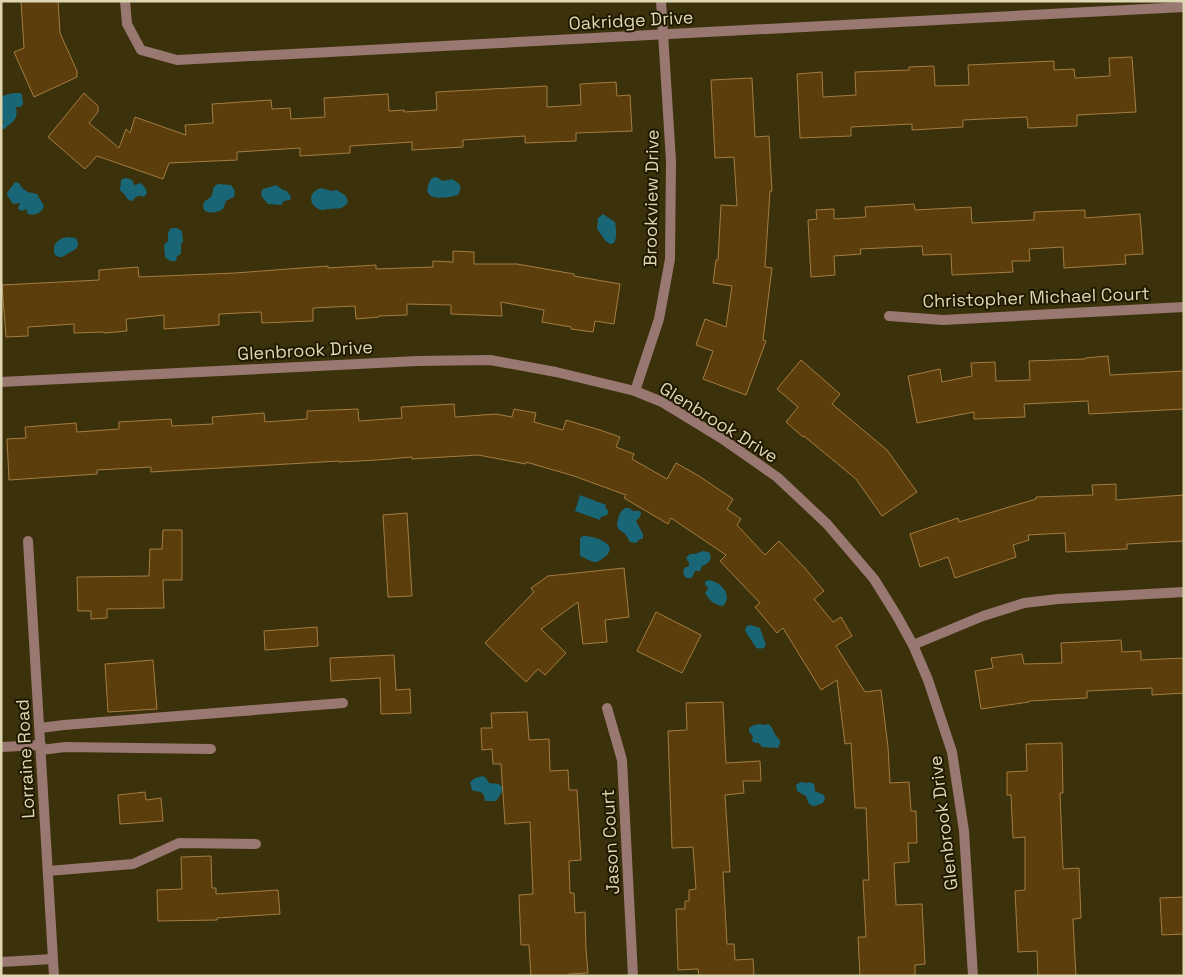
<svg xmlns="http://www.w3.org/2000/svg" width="1185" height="977" font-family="'Space Grotesk',sans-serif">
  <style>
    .water { fill: #196676 }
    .building { fill: #5c3e0d; stroke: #a57c40 }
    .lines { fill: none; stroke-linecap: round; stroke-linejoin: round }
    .service { stroke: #987870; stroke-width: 10 }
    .minor { stroke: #987870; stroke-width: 10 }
    .labels { text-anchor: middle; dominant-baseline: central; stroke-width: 4; stroke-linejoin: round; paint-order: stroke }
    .street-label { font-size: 18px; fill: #dfd6b4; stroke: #201900 }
  </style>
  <rect width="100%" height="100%" fill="#3b310b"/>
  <g class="water">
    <path d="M14 93H20L22 94 23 104 21 107H16C18 116 15 122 7 126L6 128 1 130V124L4 122 1 118V98L5 95Z"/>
    <path d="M435 177 438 178 443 181 452 179C460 184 463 186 458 195 444 199 418 202 431 179Z"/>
    <path d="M125 178 130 179 133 181V183L135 185 141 183 146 189 147 193 144 197C136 194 137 197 132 201L128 200 125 195 120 190 121 180Z"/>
    <path d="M15 182 19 183 22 188 28 192 37 194 44 206C42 213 35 216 28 214L26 209 23 211 19 210 18 208 20 203 13 204 7 195V193Z"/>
    <path d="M218 184 231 185 235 191 234 197 226 201 223 209C217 213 210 214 204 210L203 204 205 201 211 197C214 192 211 187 218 184Z"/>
    <polygon points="276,185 283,190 287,191 291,197 290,200 284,201 281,205 268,204 262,197 261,192 263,189"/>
    <path d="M321 188 332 191 337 190 346 196 348 202C343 210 338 208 330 209 326 209 326 210 322 210 314 209 307 199 314 192 314 191 320 188 321 188Z"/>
    <path d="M603 214 615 222C616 227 619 251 607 242 604 240 600 232 597 229L598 218Z"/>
    <path d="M172 228H177L182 231 183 242 181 244V254L177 256 176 261H170L165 257 164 245 168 241C168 236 167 231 172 228Z"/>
    <path d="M68 237 76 238C80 246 78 248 71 252 63 255 64 260 55 255 51 245 58 238 68 237Z"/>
    <polygon points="580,495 606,505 605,507 609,512 607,515 601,517 600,520 575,511"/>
    <path d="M625 508H629L633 511H640L641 513 640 517 636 521 643 534V539H640L636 543 630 542C628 539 627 536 625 534 619 529 615 529 618 520 619 514 620 512 625 508Z"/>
    <path d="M583 536C597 536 623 546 602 559 598 561 599 562 595 562 591 562 583 557 580 556V538Z"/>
    <path d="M703 551 709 552C713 559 709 564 702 566L700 571H695L692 578H686C683 575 683 572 684 568L689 566V563L686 558 690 554H695Z"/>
    <path d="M708 580C720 581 734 595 723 606 714 605 709 600 705 593L708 589 707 586 705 585V582Z"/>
    <path d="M751 625 760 628 766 645 764 648C755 650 756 647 751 640 748 635 746 634 745 629L747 626Z"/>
    <path d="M760 724 764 725 768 724C773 727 772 729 775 734 778 740 783 739 778 748L762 747 759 743H755L752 741 753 736 749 732V728L754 725Z"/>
    <path d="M483 776 486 778 489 783C492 784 495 783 498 784 507 787 499 797 496 801H485C484 799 485 798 484 796 482 790 475 792 472 790L470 782 475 778Z"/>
    <path d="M801 782 807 783 810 782 814 784 815 791C819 794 823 792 825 798L823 803 815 806C808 806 808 801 806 796L797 791 796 785Z"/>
  </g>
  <g class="building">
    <polygon points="21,1 58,1 60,33 77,71 77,77 34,97 14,52 24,48"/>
    <polygon points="1132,57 1136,112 1077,115 1077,126 1028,128 1027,117 963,120 963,127 912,130 912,124 851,127 851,136 800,138 797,74 822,72 823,97 856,95 855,72 909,70 909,67 934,66 935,86 969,85 968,65 1054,61 1054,70 1074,69 1075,78 1110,76 1109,58"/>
    <polygon points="752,78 755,137 769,136 772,191 770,191 765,267 772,268 763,340 766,341 746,395 703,379 713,351 696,345 705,319 726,327 732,286 713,283 716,260 718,260 721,205 737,206 734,157 715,158 711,80"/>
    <polygon points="616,82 617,96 630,95 632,131 576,133 576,141 525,143 525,136 463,140 463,147 412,150 412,142 350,146 350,153 300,156 300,148 237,152 237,160 169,163 163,179 97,156 85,169 48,137 84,93 98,106 98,112 89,123 119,148 126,129 130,133 135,117 186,135 185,125 213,123 212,104 271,100 272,109 290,108 291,119 325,117 324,98 388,94 389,111 404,110 404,112 437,110 436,92 547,86 547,107 581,105 580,84"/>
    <polygon points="914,204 915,210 971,207 972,223 1034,220 1034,212 1085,210 1085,218 1140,214 1143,254 1125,255 1126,264 1064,268 1063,247 1029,249 1030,261 1012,261 1013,272 952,275 951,254 923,255 922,246 860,249 861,254 834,256 835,275 811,277 808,220 817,219 816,210 834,209 834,219 866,217 865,207"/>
    <polygon points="453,251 474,252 474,264 517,264 574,274 574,276 620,284 614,324 595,321 593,332 571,329 571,327 542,322 544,310 501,302 502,316 451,314 451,305 407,304 407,315 379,316 379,317 356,319 355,306 313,308 313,321 262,323 261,312 219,314 219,325 164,329 164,315 126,319 127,331 104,333 104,332 74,333 74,324 28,327 28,336 6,337 2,285 99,280 99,270 138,267 139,277 235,273 328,266 328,268 376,265 376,269 433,267 433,261 453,262"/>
    <polygon points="1108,356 1110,375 1184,371 1184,409 1089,414 1088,401 1024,404 1025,417 974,419 974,412 917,423 908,376 940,369 942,382 972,376 971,363 995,362 996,381 1030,380 1029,361 1085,359 1085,358"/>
    <polygon points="801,360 840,394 832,404 887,450 917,492 882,516 856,479 804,436 803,437 786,422 798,407 777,389"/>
    <polygon points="454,404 455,417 496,414 512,417 514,409 536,413 534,422 563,430 566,420 600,430 620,437 616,447 634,454 632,459 667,479 676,463 699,476 733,499 727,509 741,519 737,525 765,555 779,541 803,566 824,591 814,599 833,622 841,617 852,636 836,646 865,692 881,690 888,747 890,783 909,782 911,811 916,811 917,843 908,843 909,862 894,863 896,905 922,904 925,964 915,965 915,976 860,976 858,937 866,937 863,880 869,880 866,808 855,808 851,743 845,744 837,680 821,690 783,628 777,633 755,607 760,603 720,561 726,555 671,518 668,524 624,498 626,495 574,476 526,462 526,464 478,455 412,459 412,457 378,460 339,462 339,461 151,472 151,467 97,470 97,474 9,480 7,439 26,438 25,427 76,423 77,432 119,429 119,422 171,419 172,426 213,424 212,417 264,413 265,422 307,419 307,411 358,409 359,421 402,418 401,407"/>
    <polygon points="1116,484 1116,500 1184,495 1184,541 1127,544 1127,549 1066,552 1065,533 1028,535 1029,540 1013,545 1016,557 955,578 948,557 920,567 910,534 958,518 959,522 1036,499 1036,497 1093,495 1092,485"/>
    <polygon points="407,513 412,596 388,597 383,515"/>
    <polygon points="163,530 182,530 182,580 163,580 164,608 107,609 107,618 91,619 91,611 78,611 77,577 149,576 150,549 162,549"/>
    <polygon points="624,568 629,617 605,620 607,642 583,644 578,602 541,629 566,653 545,675 538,669 526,682 485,643 534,592 531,588 548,576"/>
    <polygon points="656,612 701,635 682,673 637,651"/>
    <polygon points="317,627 318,646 265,650 264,631"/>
    <polygon points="1121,640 1122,652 1141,651 1141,660 1184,658 1184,693 1152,695 1152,688 1087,691 1087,698 1029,701 1029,702 981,709 975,671 993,668 991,658 1022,654 1024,664 1062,663 1061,643"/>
    <polygon points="394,655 396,690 410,689 411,713 381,714 380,678 331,681 330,658"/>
    <polygon points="153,660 157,709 108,712 105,664"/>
    <polygon points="723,702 726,763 760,761 761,781 743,781 744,793 725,795 730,872 723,872 727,944 734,944 735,960 753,959 754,976 699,976 698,969 678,970 676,909 685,909 685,901 689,901 689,890 696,889 693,847 672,848 668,731 687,730 686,703"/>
    <polygon points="527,712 529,740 549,739 550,771 568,770 569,790 577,790 581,860 569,861 570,893 574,893 575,913 585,912 586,949 588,973 569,974 569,976 531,976 529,945 521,945 519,895 533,894 530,822 505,824 501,764 493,764 492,749 482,750 481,728 492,728 491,713"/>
    <polygon points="1062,743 1063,793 1060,793 1063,869 1079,868 1081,918 1073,919 1076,976 1038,976 1037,951 1018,952 1015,891 1025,890 1025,837 1013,838 1011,795 1007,795 1007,772 1027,771 1026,744"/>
    <polygon points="145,792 146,800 161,798 163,821 120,824 118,795"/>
    <polygon points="211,856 212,888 216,888 216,894 278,890 280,914 217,918 217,920 158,921 157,890 182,889 181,857"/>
    <polygon points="1184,897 1184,934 1162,935 1160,898"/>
  </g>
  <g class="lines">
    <g class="service">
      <polyline points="40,728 64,725 343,703"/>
      <polyline points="1,747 41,745"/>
      <polyline points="41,750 65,747 211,749"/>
      <polyline points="48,871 133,864 179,843 256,844"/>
      <polyline points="1,962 53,959"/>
    </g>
    <g class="minor">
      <polyline points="125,1 127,24 141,50 177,60 1184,7"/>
      <polyline points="889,316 943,320 1184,307"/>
      <polyline points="1,382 417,361 490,360 556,372 635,391 662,402 721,438 777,477 827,524 874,579 897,616 913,645 928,680 952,752 964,831 973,976"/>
      <polyline points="635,391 659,319 670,259 671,161 661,1"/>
      <polyline points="28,541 54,976"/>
      <polyline points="913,645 983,616 1024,603 1058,599 1184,592"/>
      <polyline points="607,708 622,760 633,976"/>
    </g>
  </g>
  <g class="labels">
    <g class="street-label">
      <text transform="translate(631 20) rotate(-3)">Oakridge Drive</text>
      <text transform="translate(651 198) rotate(-89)">Brookview Drive</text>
      <text transform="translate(1036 297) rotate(-2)">Christopher Michael Court</text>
      <text transform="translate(305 350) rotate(-3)">Glenbrook Drive</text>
      <text transform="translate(719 422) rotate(32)">Glenbrook Drive</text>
      <text transform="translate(25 759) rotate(-93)">Lorraine Road</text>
      <text transform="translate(943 823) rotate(-97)">Glenbrook Drive</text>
      <text transform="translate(610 842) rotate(-93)">Jason Court</text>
    </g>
  </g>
  <rect width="1185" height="977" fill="none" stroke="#dfd6b4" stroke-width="5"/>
</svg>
